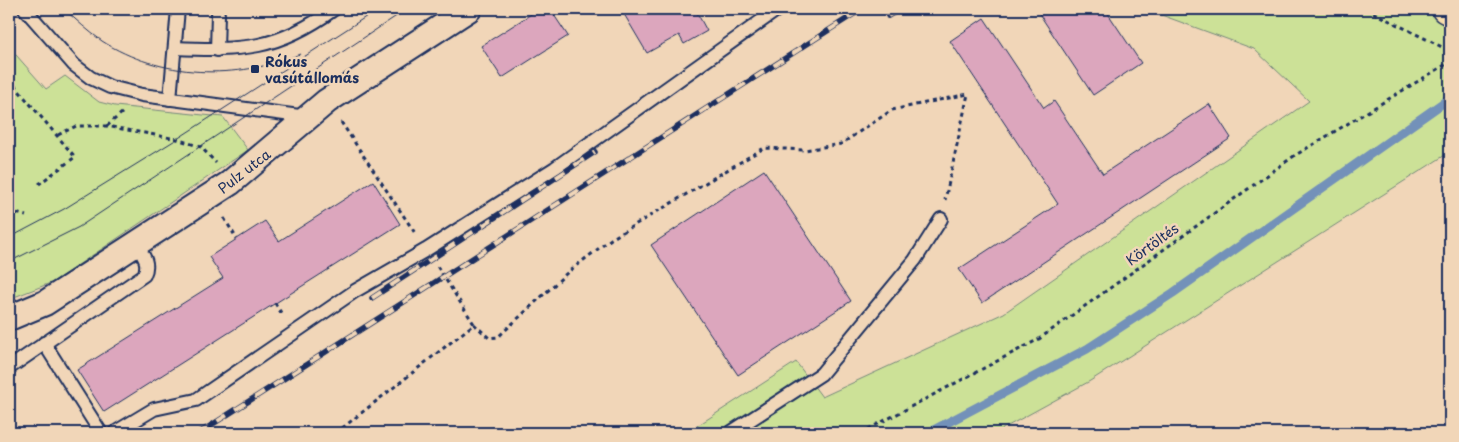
<svg xmlns="http://www.w3.org/2000/svg" width="1459" height="442" font-family="'Playpen Sans',sans-serif">
  <style>
    .green { fill: #cce197; stroke: #74887a }
    .lines { fill: none; stroke-linecap: round; stroke-linejoin: round }
    .stream { stroke: #7391b9; stroke-width: 9 }
    .building { fill: #dca6bd; stroke: #1b2f5e }
    .lane-casing { stroke: #1b2f5e; stroke-width: 16 }
    .street-casing { stroke: #1b2f5e; stroke-width: 28 }
    .primary-casing { stroke: #1b2f5e; stroke-width: 31 }
    .path { stroke: #1b2f5e; stroke-width: 3; stroke-dasharray: 4 4; stroke-linecap: butt }
    .lane { stroke: #f1d6b8; stroke-width: 12 }
    .street { stroke: #f1d6b8; stroke-width: 24 }
    .primary { stroke: #f8deab; stroke-width: 28 }
    .tram { stroke: #1b2f5e; stroke-width: 1 }
    .rail-casing { stroke: #1b2f5e; stroke-width: 5.5 }
    .rail { stroke: #f1d6b8; stroke-width: 4; stroke-dasharray: 11; stroke-linecap: butt }
    .poi-dot { fill: #1b2f5e; stroke: #f1d6b8; stroke-width: 2 }
    .labels { text-anchor: middle; dominant-baseline: central; stroke-width: 5; stroke-linejoin: round; paint-order: stroke }
    .poi-label { font-size: 14px; font-weight: bold; fill: #1b2f5e; stroke: #f1d6b8; text-anchor: start }
    .street-label { font-size: 14px; fill: #1b2f5e; stroke: #f1d6b8 }
  </style>
  <rect width="100%" height="100%" fill="#f1d6b8"/>
  <filter id="ink" filterUnits="userSpaceOnUse"><feTurbulence type="fractalNoise" baseFrequency=".02" numOctaves="2"/><feDisplacementMap in="SourceGraphic" scale="10" xChannelSelector="R" yChannelSelector="G"/><feConvolveMatrix kernelMatrix="1 2 1 2 8 2 1 2 1" color-interpolation-filters="sRGB"/></filter>
  <g filter="url(#ink)">
    <g class="green">
      <polygon points="1145,9 1450,9 1450,152 1090,381 995,433 686,433 796,362 822,397 1004,313 1309,101 1254,49"/>
      <polygon points="9,47 46,89 65,76 99,102 115,106 223,117 248,150 53,282 9,299"/>
    </g>
    <g class="lines">
      <polyline class="stream" points="928,433 1087,349 1173,293 1450,98"/>
    </g>
    <g class="building">
      <polygon points="539,9 550,9 568,36 502,78 481,46"/>
      <polygon points="621,9 695,9 707,31 684,44 679,35 647,53"/>
      <polygon points="1036,9 1105,9 1141,63 1093,95"/>
      <polygon points="984,18 1044,108 1054,101 1103,174 1209,104 1231,138 982,303 959,269 1058,204 950,41"/>
      <polygon points="764,170 851,301 738,375 651,245"/>
      <polygon points="373,181 400,224 104,412 77,370 223,278 209,257 265,221 279,241"/>
    </g>
    <g class="lines">
      <g class="lane-casing">
        <g id="lane">
          <polyline points="25,9 74,65 91,78 110,87 142,95 307,117"/>
          <path d="M175 48C242 51 278 50 334 9"/>
          <polyline points="217,50 218,14"/>
          <polyline points="170,99 178,9"/>
          <polyline points="44,343 101,433"/>
          <path d="M9 368 144 275C150 263 143 255 136 244"/>
          <polyline points="114,433 154,409 196,400 355,291 426,250 555,168 778,9"/>
          <polyline points="730,433 821,374 915,260 941,219"/>
        </g>
      </g>
      <g class="street-casing">
        <polyline id="street" points="9,318 45,303 230,183 327,101 469,9"/>
      </g>
      <g class="primary-casing">
        <polyline id="primary" points="1446,9 1450,11"/>
      </g>
      <g class="path">
        <polyline points="1366,9 1450,51"/>
        <polyline points="9,79 75,157 39,184"/>
        <polyline points="341,122 415,233"/>
        <polyline points="107,126 123,112"/>
        <polyline points="58,135 76,126 106,126 177,139 201,147 216,163"/>
        <polyline points="9,211 26,216"/>
        <polyline points="224,218 237,239"/>
        <polyline points="275,303 283,316"/>
        <polyline points="474,324 489,338 498,337 568,272 611,239 764,148 805,150 841,144 892,110 968,94 945,200"/>
        <polyline points="336,433 474,324 437,266"/>
        <polyline points="861,433 1039,339 1294,156 1450,62"/>
      </g>
      <use href="#lane" class="lane"/>
      <use href="#street" class="street"/>
      <use href="#primary" class="primary"/>
      <g class="tram">
        <path d="M64 9C76 20 88 31 102 41 160 78 237 81 300 54"/>
        <polyline points="9,238 64,209 177,139 378,9"/>
        <polyline points="9,262 79,227 407,9"/>
      </g>
      <g class="rail-casing">
        <g id="rail">
          <polyline points="888,16 900,9"/>
          <polyline points="372,298 595,152"/>
          <polyline points="199,433 862,9"/>
        </g>
      </g>
      <use href="#rail" class="rail"/>
    </g>
  </g>
  <rect class="poi-dot" x="250" y="64" width="10" height="10" rx="2.5"/>
  <g class="labels">
    <g class="poi-label">
      <text x="265" y="61">Rókus<tspan x="265" dy="16">vasútállomás</tspan></text>
    </g>
    <g class="street-label">
      <text transform="translate(244 171) rotate(-38)">Pulz utca</text>
      <text transform="translate(1152 244) rotate(-36)">Körtöltés</text>
    </g>
  </g>
  <rect width="1459" height="442" fill="none" stroke="#f1d6b8" stroke-width="30"/>
  <rect x="15" y="15" width="1429" height="412" fill="none" stroke="#1b2f5e" stroke-width="2" filter="url(#ink)"/>
</svg>
